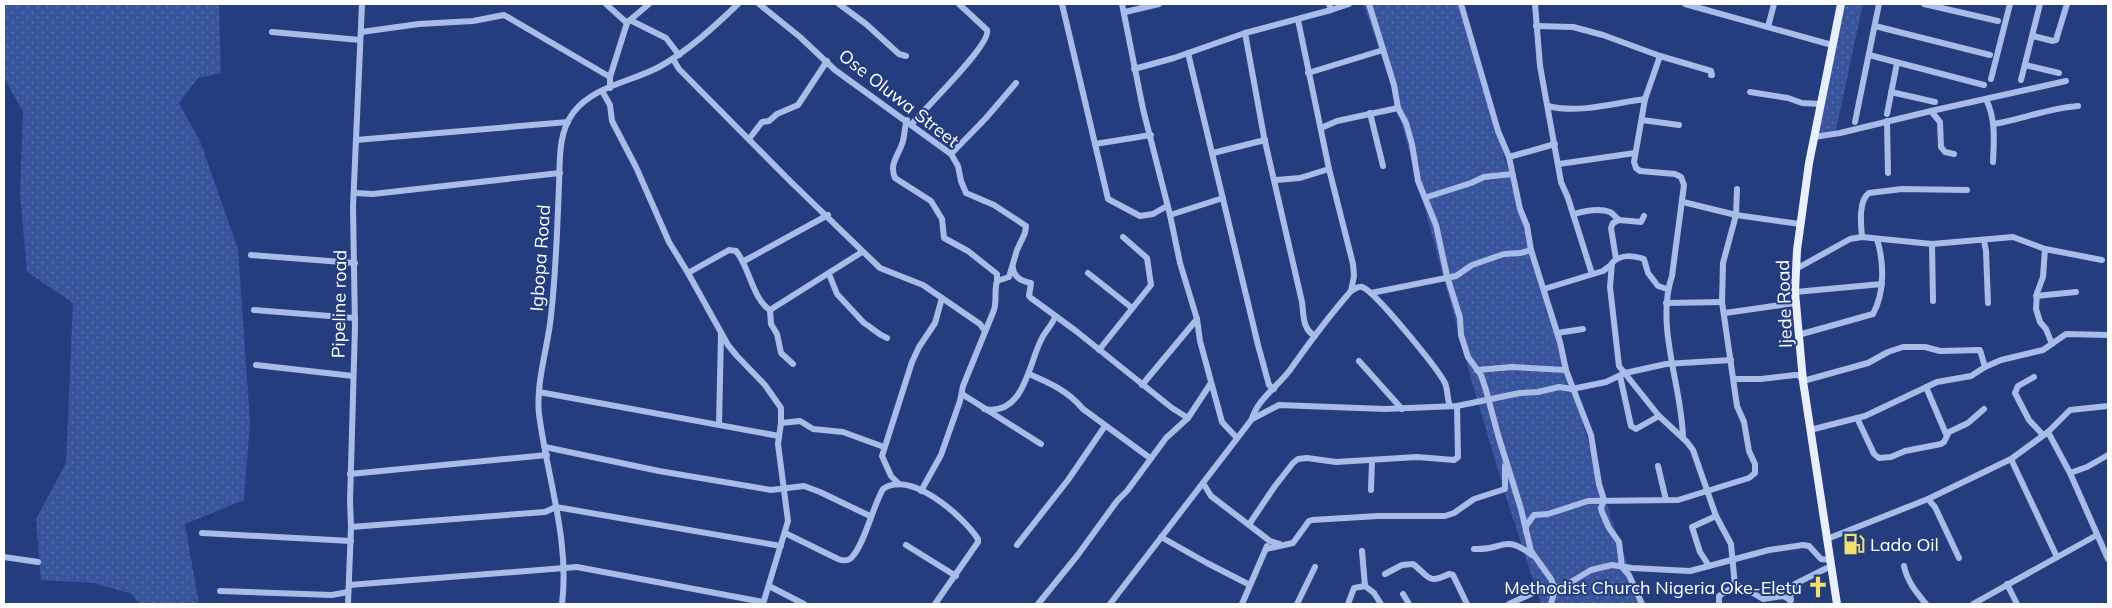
<svg xmlns="http://www.w3.org/2000/svg" width="2112" height="608" font-family="Mulish,sans-serif">
  <style>
    .grass { fill: url(#grass-dots) }
    .lines { fill: none; stroke-linecap: round; stroke-linejoin: round }
    .minor { stroke: #a9bbe7; stroke-width: 6 }
    .major { stroke: #eaeffd; stroke-width: 8 }
    .labels { text-anchor: middle; dominant-baseline: central; stroke-width: 4; stroke-linejoin: round; paint-order: stroke }
    .street-label { font-size: 18px; fill: #fff; stroke: #233d7f }
    .poi-label { font-size: 18px; fill: #fff; stroke: #233d7f; text-anchor: start }
  </style>
  <defs>
    <pattern id="grass-dots" width="8" height="8" patternUnits="userSpaceOnUse" patternTransform="scale(1.25)"><rect width="8" height="8" fill="#37549d"/><path d="M2 2h.1M6 6h.1" fill="none" stroke="#556eac" stroke-width="1.8" stroke-linecap="round"/></pattern>
  </defs>
  <rect width="100%" height="100%" fill="#233d7f"/>
  <g class="grass">
    <polygon points="4,4 219,4 221,73 198,78 179,103 200,141 238,249 250,422 244,500 185,524 199,604 139,604 132,594 94,583 41,580 36,519 66,463 73,303 27,272 20,193 23,112 4,78"/>
    <polygon points="1363,4 1459,4 1610,515 1642,604 1541,604 1508,503 1473,386 1389,77"/>
    <polygon points="1845,4 1863,4 1836,130 1818,133"/>
  </g>
  <g class="lines">
    <g class="minor">
      <polyline points="606,4 627,23 630,20 666,38 679,55"/>
      <path d="M759 4 800 37 835 70 951 154 958 166 961 181 966 193 994 205 1026 226 1025 233 1017 250 1009 277 997 281C994 290 997 300 994 310L963 386 960 401 941 455 921 491"/>
      <polyline points="839,4 866,24 899,54 906,56"/>
      <polyline points="1062,4 1108,199 1140,216 1153,214 1167,206"/>
      <polyline points="1122,4 1143,109 1170,215 1180,263 1197,319 1200,341 1222,422 1237,438"/>
      <polyline points="1369,4 1394,85 1398,108 1406,123 1412,144 1418,181 1436,225 1447,276 1460,318 1461,335 1468,357 1481,375 1486,390 1498,435 1521,509 1531,551 1551,579 1555,589 1551,604"/>
      <polyline points="1461,4 1498,131 1509,157 1520,209 1527,226 1531,250 1560,342 1566,370 1591,435 1599,484 1604,500 1601,508 1602,512 1609,528 1619,542 1622,567 1629,575 1642,604"/>
      <polyline points="1535,4 1540,66 1561,182 1568,198 1592,274"/>
      <polyline points="1685,4 1832,45"/>
      <polyline points="1924,4 1998,21"/>
      <polyline points="1331,10 1349,4"/>
      <polyline points="1125,12 1159,4"/>
      <polyline points="630,20 649,4"/>
      <polyline points="1298,20 1329,169 1353,264 1354,276 1351,291"/>
      <path d="M1536 26 1573 27 1603 35 1660 56 1645 99 1634 162 1636 168 1640 171 1675 174 1681 177 1684 185 1672 276C1655 326 1682 386 1683 438"/>
      <polyline points="1875,26 1990,55"/>
      <polyline points="1768,27 1774,4"/>
      <polyline points="272,32 360,40"/>
      <polyline points="361,32 419,24 473,21 504,15 610,77"/>
      <path d="M1245 33 1264 137 1302 302C1304 315 1302 329 1315 336"/>
      <polyline points="2033,36 2053,41 2056,40 2067,4"/>
      <polyline points="1188,53 1258,345 1269,385 1274,389"/>
      <polyline points="1869,55 1984,85"/>
      <polyline points="1660,56 1711,71 1712,75 1711,75"/>
      <polyline points="673,59 679,69 790,181 880,268 923,285 980,324 985,331"/>
      <polyline points="2025,65 2059,73"/>
      <polyline points="1134,69 1174,58 1245,33 1331,10 1329,4"/>
      <polyline points="1308,73 1383,50"/>
      <polyline points="1991,79 2010,4"/>
      <polyline points="2021,80 2040,4"/>
      <polyline points="610,88 610,77 627,23"/>
      <polyline points="602,91 610,105 612,121 636,167 669,242 688,273 728,345 737,356 765,385 781,408 781,423 778,444 788,521 763,604"/>
      <polyline points="1750,92 1788,98 1802,103 1820,104"/>
      <polyline points="1891,92 1935,102"/>
      <path d="M1986 99C1996 120 1994 140 1993 162"/>
      <path d="M1548 106C1578 114 1614 103 1645 99"/>
      <polyline points="1931,111 1940,122 1941,147 1945,152 1954,154"/>
      <polyline points="1370,113 1383,166"/>
      <polyline points="1887,114 1897,63"/>
      <path d="M907 120C904 128 905 137 902 144 898 156 889 164 895 178L931 201 942 219 944 238 968 251 997 274V281"/>
      <polyline points="1642,120 1679,125"/>
      <polyline points="1887,121 1888,173"/>
      <polyline points="1855,122 1879,4"/>
      <path d="M912 124C924 109 992 44 987 30L959 4"/>
      <path d="M1994 124C2023 119 2049 108 2078 106"/>
      <polyline points="1321,128 1337,121 1398,108"/>
      <polyline points="1814,137 1840,133 1931,111 2066,81"/>
      <polyline points="749,139 762,122 769,121 777,114 798,105 827,61"/>
      <polyline points="356,140 568,122"/>
      <polyline points="1095,144 1151,135"/>
      <polyline points="1213,153 1265,140"/>
      <polyline points="951,154 986,118 1016,83"/>
      <polyline points="1509,157 1555,144"/>
      <polyline points="1559,164 1635,153"/>
      <polyline points="1276,180 1300,178 1329,169"/>
      <polyline points="355,193 373,194 560,173"/>
      <polyline points="1427,197 1471,183 1484,177 1512,174"/>
      <polyline points="1683,202 1736,215 1800,224"/>
      <path d="M1574 214C1584 211 1600 208 1610 212 1614 214 1616 218 1619 220L1641 222 1644 216"/>
      <polyline points="1170,215 1223,198"/>
      <path d="M1862 237C1861 225 1858 201 1869 193L1902 189 1967 190"/>
      <polyline points="1984,241 1986,251 1988,303"/>
      <polyline points="1932,244 1933,301"/>
      <polyline points="2045,249 2043,277 2037,293 2036,309 2040,322 2046,329 2052,344"/>
      <polyline points="251,255 355,263"/>
      <polyline points="1616,259 1611,228 1613,223 1619,220"/>
      <polyline points="744,261 828,215"/>
      <path d="M1013 268C1014 278 1022 281 1031 283L1029 296 1031 298 1076 331 1172 408 1188 418"/>
      <polyline points="1796,269 1850,239 1862,237 1932,244 2013,237 2045,249 2102,260"/>
      <path d="M688 273 729 250 736 251C749 266 753 300 770 310L771 324 777 334 781 353 793 364"/>
      <polyline points="1088,273 1132,308"/>
      <path d="M829 274 837 294 864 323C873 328 875 333 887 338"/>
      <polyline points="1544,289 1603,271 1611,265"/>
      <path d="M1667 289 1658 286 1648 273 1644 259C1632 255 1621 254 1612 263L1610 287 1619 366 1659 416 1687 442 1693 450 1716 516 1731 544 1735 586"/>
      <polyline points="1795,292 1882,284"/>
      <polyline points="1371,293 1456,276 1472,265 1504,254 1521,253 1531,250"/>
      <polyline points="2036,296 2076,292"/>
      <polyline points="1666,303 1722,302"/>
      <polyline points="254,310 355,318"/>
      <polyline points="770,310 862,252"/>
      <polyline points="1725,313 1795,303"/>
      <polyline points="1557,333 1583,329"/>
      <path d="M1798 335 1873 314C1885 292 1884 262 1877 239"/>
      <polyline points="1099,350 1151,285 1147,258 1123,237"/>
      <polyline points="1359,361 1402,409"/>
      <polyline points="256,365 353,376"/>
      <polyline points="1477,370 1512,367 1566,370"/>
      <path d="M1029 374C1050 383 1068 391 1083 409L1150 458"/>
      <polyline points="1620,376 1631,426 1636,429 1659,416"/>
      <polyline points="2034,377 2018,386 2015,393 2029,420 2043,435"/>
      <polyline points="1734,379 1761,379 1795,375 1799,375 1803,381 1868,363 1888,352 1903,347 1925,347 1940,351 1980,350 1985,367"/>
      <polyline points="1142,385 1197,319"/>
      <polyline points="1926,387 1946,434"/>
      <polyline points="539,392 779,436"/>
      <polyline points="962,394 1041,444"/>
      <path d="M984 409C1024 416 1028 366 1041 340 1045 331 1051 327 1055 317"/>
      <polyline points="1857,418 1874,454 1879,458 1891,457 1905,451 1941,444 1944,442 1949,432 1968,423 1984,409"/>
      <polyline points="1252,419 1279,405 1385,409 1457,406 1520,393 1538,392 1559,387 1572,389 1606,382 1625,373 1666,364 1731,360"/>
      <polyline points="781,423 800,421 813,429 843,432 884,447"/>
      <polyline points="719,425 721,334"/>
      <polyline points="1810,430 1865,416 1937,382 1971,376 1985,367 2001,360 2043,350 2066,334 2108,335"/>
      <polyline points="2048,432 2070,473 2108,559"/>
      <polyline points="545,447 659,471 771,490 804,486 820,492 870,516"/>
      <polyline points="2011,459 2057,557"/>
      <polyline points="1658,466 1666,500"/>
      <polyline points="2070,473 2087,467 2108,455"/>
      <polyline points="350,474 547,455"/>
      <polyline points="1203,483 1211,496 1270,541 1280,544"/>
      <polyline points="899,484 891,476 882,456 912,362 919,347 935,323 942,298"/>
      <polyline points="1371,490 1372,461"/>
      <polyline points="1928,499 1935,507 1959,558"/>
      <polyline points="1250,523 1275,486 1293,463 1298,459 1307,458 1336,462 1417,457 1454,460 1458,457 1457,406"/>
      <polyline points="351,527 545,512 556,507 781,546"/>
      <polyline points="1526,531 1526,526 1534,515 1548,514 1588,501 1678,500 1749,478 1755,473 1755,464 1749,451 1744,422 1737,406 1722,302 1723,263 1736,215 1737,189"/>
      <polyline points="202,533 351,541"/>
      <path d="M785 533 838 559C843 561 849 561 852 557 864 545 873 506 883 489 911 470 963 516 978 539V542L935 604"/>
      <polyline points="1161,537 1207,563 1250,585"/>
      <polyline points="1827,539 1928,499 2011,459 2048,432 2070,410 2108,406"/>
      <polyline points="906,545 956,576"/>
      <polyline points="1017,545 1068,480 1105,426"/>
      <polyline points="1266,549 1293,543 1309,521 1312,520 1378,516 1445,516 1454,513 1474,499 1505,489 1505,466"/>
      <path d="M1474 549C1503 551 1503 533 1532 555"/>
      <polyline points="1362,551 1365,586 1374,593 1381,604"/>
      <polyline points="4,557 38,562"/>
      <polyline points="1709,566 1700,552 1692,527 1716,516"/>
      <path d="M1904 566C1907 581 1916 592 1926 604"/>
      <path d="M1385 574 1402 565 1413 564C1429 576 1427 585 1449 574L1453 575 1467 604"/>
      <polyline points="2007,584 2017,604"/>
      <polyline points="349,585 577,567 763,602"/>
      <polyline points="769,586 804,604"/>
      <polyline points="220,591 332,595 348,592"/>
      <polyline points="1403,594 1409,604"/>
      <polyline points="348,604 351,527 350,501 355,327 353,207 362,4"/>
      <path d="M562 604C570 540 547 477 539 414 536 385 546 353 550 324 556 278 557 232 559 185 560 161 558 133 573 113 593 86 631 82 659 67 688 51 714 27 738 4"/>
      <polyline points="1038,604 1077,556 1117,501 1127,491 1166,438 1188,418 1211,383"/>
      <path d="M1110 604 1252 419C1257 400 1278 386 1290 370 1309 343 1329 316 1351 291 1355 289 1358 286 1362 287 1374 290 1438 369 1445 383 1448 390 1447 399 1450 406"/>
      <polyline points="1242,604 1267,546"/>
      <polyline points="1297,604 1315,567"/>
      <polyline points="1348,604 1354,588 1365,586"/>
      <polyline points="1509,604 1535,592 1566,585 1591,570 1612,565 1632,568 1690,571 1769,550 1803,545 1809,546 1821,559 1830,560"/>
      <polyline points="1719,604 1719,596 1735,586 1741,586 1763,599 1783,596 1791,600"/>
      <polyline points="1790,604 1791,590 1795,584 1831,566"/>
      <polyline points="1973,604 2097,535"/>
    </g>
    <polyline class="major" points="1837,604 1803,381 1795,292 1797,250 1809,163 1841,4"/>
  </g>
  <defs>
    <g id="fuel-bare" transform="scale(1.725)"><path d="M-5.5-6h7V0h2V4h1.3V-2.5L3-4.5l.8-.8L6-3V5H2.5V1h-1V6h-7ZM-4.2-4.7v3.2H.2V-4.7Z" fill="#f2e06c" stroke="#233d7f" stroke-width="2.5" paint-order="stroke"/></g>
    <g id="church-bare" transform="scale(1.725)"><path d="M-1.2-6h2.4v3.5h3.3v2.4h-3.3V6h-2.4V-.1h-3.3v-2.4h3.3Z" fill="#f2e06c" stroke="#233d7f" stroke-width="2.5" paint-order="stroke"/></g>
  </defs>
  <g fill-rule="evenodd">
    <use href="#fuel-bare" x="1854" y="544"/>
    <use href="#church-bare" x="1818" y="587"/>
  </g>
  <g class="labels">
    <g class="street-label">
      <text transform="translate(899 98) rotate(38)">Ose Oluwa Street</text>
      <text transform="translate(540 258) rotate(-86)">Igbopa Road</text>
      <text transform="translate(339 304) rotate(-89)">Pipeline road</text>
      <text transform="translate(1784 304) rotate(-92)">Ijede Road</text>
    </g>
    <g class="poi-label">
      <text x="1870" y="544">Lado Oil</text>
      <text x="1802" y="587" text-anchor="end">Methodist Church Nigeria Oke-Eletu</text>
    </g>
  </g>
  <rect width="2112" height="608" fill="none" stroke="#ffffff" stroke-width="10"/>
</svg>
